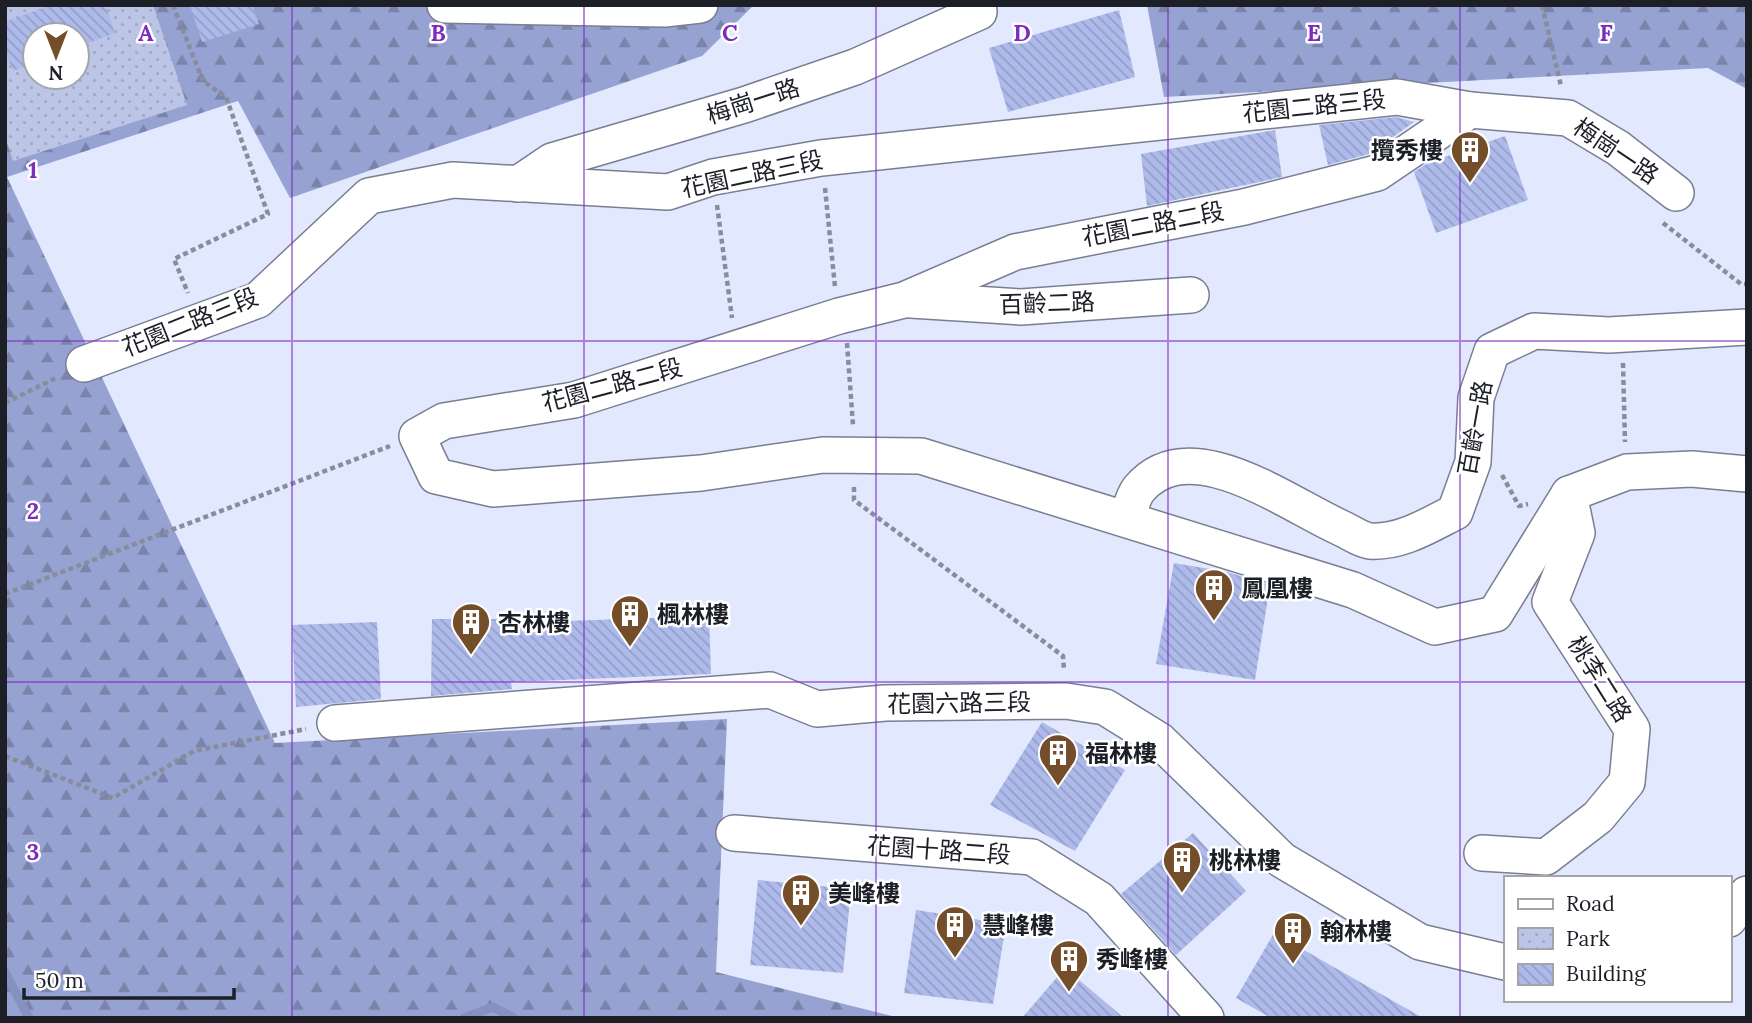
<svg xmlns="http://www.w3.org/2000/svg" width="1752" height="1023" font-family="Lora,'Noto Sans TC',serif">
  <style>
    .forest { fill: url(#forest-firs); fill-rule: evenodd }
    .park { fill: url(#park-dots); fill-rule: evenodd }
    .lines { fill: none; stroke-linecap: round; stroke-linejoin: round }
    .stream { stroke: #8591bf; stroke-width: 9 }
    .building { fill: url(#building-back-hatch) }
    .minor-casing { stroke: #797e91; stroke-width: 38 }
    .path { stroke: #888c9b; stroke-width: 4.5; stroke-dasharray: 5 3.5; stroke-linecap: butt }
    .minor { stroke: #fff; stroke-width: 35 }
    .grid { fill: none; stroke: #7b2cbf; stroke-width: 2; stroke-opacity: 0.55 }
    .labels { text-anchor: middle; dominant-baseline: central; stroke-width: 5; stroke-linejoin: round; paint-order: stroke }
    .street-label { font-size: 24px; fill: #1c1f26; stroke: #fff }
    .poi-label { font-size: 24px; font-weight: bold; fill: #1c1f26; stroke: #fff; text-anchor: start }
    .grid-label { font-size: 23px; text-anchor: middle; font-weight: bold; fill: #7b2cbf; stroke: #fff; stroke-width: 5; stroke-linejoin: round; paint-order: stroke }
  </style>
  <defs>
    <pattern id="forest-firs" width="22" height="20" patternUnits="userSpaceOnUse" patternTransform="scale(1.75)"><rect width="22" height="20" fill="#96a2d2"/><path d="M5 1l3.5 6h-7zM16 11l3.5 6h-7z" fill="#7a83aa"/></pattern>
    <pattern id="park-dots" width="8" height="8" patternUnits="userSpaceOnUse" patternTransform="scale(1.75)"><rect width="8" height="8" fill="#bcc5e5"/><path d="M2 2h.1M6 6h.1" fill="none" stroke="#a1a9c4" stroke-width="1.8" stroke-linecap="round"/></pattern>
    <pattern id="building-back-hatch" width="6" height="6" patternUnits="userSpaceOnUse" patternTransform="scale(1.75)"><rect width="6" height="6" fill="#adbaea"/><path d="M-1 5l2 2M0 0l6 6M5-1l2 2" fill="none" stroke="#949fc9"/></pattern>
  </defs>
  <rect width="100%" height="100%" fill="#e2e8fe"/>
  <g class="forest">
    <path d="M5 5H754L702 56 290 198 238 101 7 177 275 743 727 719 716 972 900 1018H5ZM35 35H77V77H35Z"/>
    <polygon points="1147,5 1747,5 1747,89 1708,68 1164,97"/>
  </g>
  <path class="park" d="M5 5H153L187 105 13 161 5 137ZM35 35H77V77H35Z"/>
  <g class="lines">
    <g class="stream">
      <polyline points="5,972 29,1018"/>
      <polyline points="464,1018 493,1007 514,1018"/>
    </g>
  </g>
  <g class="building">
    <polygon points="51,5 105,5 115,33 77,47 77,35 35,35 35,62 13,71 5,51 5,22"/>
    <polygon points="190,5 252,5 259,24 202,42"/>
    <polygon points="1119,10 1135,77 1008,112 989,48"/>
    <polygon points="1396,117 1414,122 1369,154 1328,165 1319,125"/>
    <polygon points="1275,130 1282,177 1147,206 1141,154"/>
    <polygon points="1505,136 1528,200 1436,233 1414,172 1428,163"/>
    <polygon points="1174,563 1227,572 1270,585 1255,680 1156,664"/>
    <polygon points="709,616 711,674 511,682 512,689 431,696 432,619 510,619 510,623"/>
    <polygon points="377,622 381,699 296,707 292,625"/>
    <polygon points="1042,722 1125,770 1075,851 990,805"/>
    <polygon points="1193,833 1246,891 1176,955 1121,894"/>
    <polygon points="758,880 851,889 843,973 750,965"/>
    <polygon points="916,910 1006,924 993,1004 904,993"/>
    <polygon points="1274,933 1423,1018 1271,1018 1236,998"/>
    <polygon points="1065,968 1124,1018 1022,1018"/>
  </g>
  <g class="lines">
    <g class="minor-casing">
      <g id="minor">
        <polyline points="445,5 664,9 700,5"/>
        <polyline points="1470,110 1377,173 1244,207 1015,252 904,300 839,316 574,400 444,421 417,436 436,476 493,489 701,473 823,455 921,456 1353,590 1435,627 1495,614 1569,494 1627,472 1692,469 1747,474"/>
        <polyline points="518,184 552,161 744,105 855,67 979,12 978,5"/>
        <polyline points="911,300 1021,307 1191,295"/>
        <polyline points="84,364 258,300 369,196 453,180 668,192 713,177 821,158 1397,97 1470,110 1568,118 1618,148 1676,193"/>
        <path d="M1127 519C1130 510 1133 496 1139 489 1190 429 1287 504 1341 528 1350 532 1361 540 1370 541 1401 543 1429 525 1455 512L1473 462 1476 398 1492 351 1534 331 1609 335 1747 327"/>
        <polyline points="335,723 770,690 817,709 885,703 1066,701 1105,707 1160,741 1282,860 1420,942 1505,962"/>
        <polyline points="734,833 1032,857 1099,899 1206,1018"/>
        <polyline points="1482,853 1546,857 1598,817 1627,782 1632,729 1550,602 1577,533 1569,494"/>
        <polyline points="1729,919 1747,894"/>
      </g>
    </g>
    <g class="path">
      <polyline points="173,5 203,81 226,97 268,214 174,259 188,293"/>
      <polyline points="1542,5 1561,86"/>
      <polyline points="825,188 835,287"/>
      <polyline points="717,205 732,318"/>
      <polyline points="1663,223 1741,284 1747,284"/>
      <polyline points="847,343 853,425"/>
      <polyline points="1623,363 1625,442"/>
      <polyline points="5,403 58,377"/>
      <polyline points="1502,475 1519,506 1528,504"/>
      <polyline points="854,487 854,500 1063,656 1064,671"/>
      <polyline points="5,594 390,446"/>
      <polyline points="5,756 113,798 194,751 306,729"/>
    </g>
    <use href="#minor" class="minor"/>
  </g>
  <path class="grid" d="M292 5V1018M584 5V1018M876 5V1018M1168 5V1018M1460 5V1018M5 341H1747M5 682H1747"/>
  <defs>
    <g id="building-pin" transform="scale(2.0125)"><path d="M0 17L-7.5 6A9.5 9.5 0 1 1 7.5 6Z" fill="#744e2a" stroke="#fff"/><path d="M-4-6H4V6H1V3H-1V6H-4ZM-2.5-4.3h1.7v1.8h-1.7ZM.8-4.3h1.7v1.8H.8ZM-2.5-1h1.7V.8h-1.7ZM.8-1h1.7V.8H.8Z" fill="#fff"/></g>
  </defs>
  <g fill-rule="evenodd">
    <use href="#building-pin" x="1470" y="150"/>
    <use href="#building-pin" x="1214" y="588"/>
    <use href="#building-pin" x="630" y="614"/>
    <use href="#building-pin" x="471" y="622"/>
    <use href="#building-pin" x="1058" y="753"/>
    <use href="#building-pin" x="1182" y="860"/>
    <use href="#building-pin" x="801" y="893"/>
    <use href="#building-pin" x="955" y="925"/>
    <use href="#building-pin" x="1293" y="931"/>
    <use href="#building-pin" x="1069" y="959"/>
  </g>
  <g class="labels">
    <g class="street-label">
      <text transform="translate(753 101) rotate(-18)">梅崗一路</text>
      <text transform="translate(1314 106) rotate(-6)">花園二路三段</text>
      <text transform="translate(1616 151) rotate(34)">梅崗一路</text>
      <text transform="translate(752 174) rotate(-12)">花園二路三段</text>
      <text transform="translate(1153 224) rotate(-11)">花園二路二段</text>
      <text transform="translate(1047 303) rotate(-2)">百齡二路</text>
      <text transform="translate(190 322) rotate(-22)">花園二路三段</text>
      <text transform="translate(612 385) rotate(-15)">花園二路二段</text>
      <text transform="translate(1475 428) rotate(-80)">百齡一路</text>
      <text transform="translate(1600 679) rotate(58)">桃李二路</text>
      <text transform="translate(959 703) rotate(-1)">花園六路三段</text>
      <text transform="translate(939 850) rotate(4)">花園十路二段</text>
    </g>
    <g class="poi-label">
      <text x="1443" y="150" text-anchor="end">攬秀樓</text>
      <text x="1241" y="588">鳳凰樓</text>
      <text x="657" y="614">楓林樓</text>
      <text x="498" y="622">杏林樓</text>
      <text x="1085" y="753">福林樓</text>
      <text x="1209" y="860">桃林樓</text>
      <text x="828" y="893">美峰樓</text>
      <text x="982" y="925">慧峰樓</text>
      <text x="1320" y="931">翰林樓</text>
      <text x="1096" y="959">秀峰樓</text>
    </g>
  </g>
  <g class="grid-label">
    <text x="146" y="41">A</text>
    <text x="438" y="41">B</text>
    <text x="730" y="41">C</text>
    <text x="1022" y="41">D</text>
    <text x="1314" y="41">E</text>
    <text x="1606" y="41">F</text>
    <text x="33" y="178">1</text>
    <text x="33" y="519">2</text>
    <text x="33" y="860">3</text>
  </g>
  <rect width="1752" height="1023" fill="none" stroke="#1c1f26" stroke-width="14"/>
  <rect x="1504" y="876" width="228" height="126" fill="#ffffff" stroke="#a4a5a8" stroke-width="2"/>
  <rect x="1518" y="899" width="35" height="10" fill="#ffffff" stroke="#a4a5a8" stroke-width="2"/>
  <text x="1566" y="911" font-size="21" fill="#1c1f26">Road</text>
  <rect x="1518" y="928" width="35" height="21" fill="url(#park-dots)" stroke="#a4a5a8" stroke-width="2"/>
  <text x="1566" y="946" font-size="21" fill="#1c1f26">Park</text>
  <rect x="1518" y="964" width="35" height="21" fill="url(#building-back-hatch)" stroke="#a4a5a8" stroke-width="2"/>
  <text x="1566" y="981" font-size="21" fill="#1c1f26">Building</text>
  <g transform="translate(56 56) rotate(180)"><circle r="33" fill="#ffffff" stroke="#a4a5a8" stroke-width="2"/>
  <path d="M0-5L12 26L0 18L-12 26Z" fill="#744e2a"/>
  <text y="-10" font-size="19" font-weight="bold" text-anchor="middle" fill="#1c1f26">N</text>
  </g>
  <path d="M24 988v10h210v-10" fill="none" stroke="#1c1f26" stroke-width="3.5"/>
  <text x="35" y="988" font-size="21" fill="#1c1f26" stroke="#ffffff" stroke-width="5" paint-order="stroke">50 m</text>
</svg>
